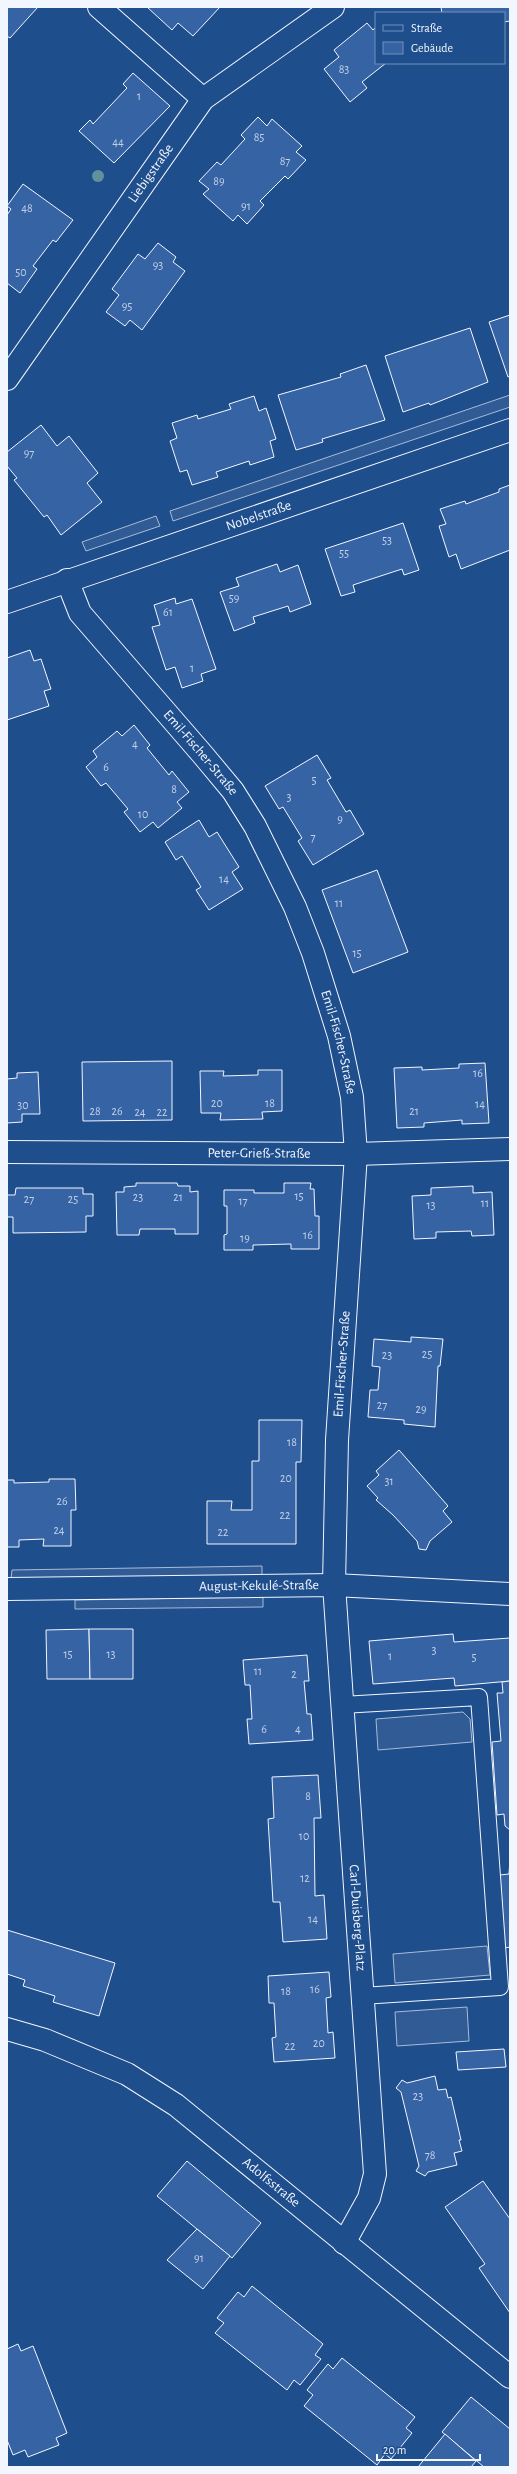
<svg xmlns="http://www.w3.org/2000/svg" width="517" height="2474" font-family="'Alegreya Sans',sans-serif">
  <style>
    .built { fill: #305b95; stroke: #a8bbd7 }
    .building { fill: #3563a3; stroke: #f2f6ff }
    .lines { fill: none; stroke-linecap: round; stroke-linejoin: round }
    .service-casing { stroke: #f2f6ff; stroke-width: 18 }
    .minor-casing { stroke: #f2f6ff; stroke-width: 24 }
    .service { stroke: #1f4e8c; stroke-width: 16 }
    .minor { stroke: #1f4e8c; stroke-width: 22 }
    .tree { fill: #61919a }
    .labels { text-anchor: middle; dominant-baseline: central; stroke-width: 3; stroke-linejoin: round; paint-order: stroke }
    .number-label { font-size: 12px; fill: #c3d1e8 }
    .street-label { font-size: 14px; fill: #f2f6ff; stroke: #1f4e8c }
  </style>
  <rect width="100%" height="100%" fill="#1f4e8c"/>
  <g class="built">
    <polygon points="510,395 510,407 173,521 170,511"/>
    <polygon points="156,516 160,526 86,551 82,542"/>
    <polygon points="262,1566 262,1576 11,1579 12,1570"/>
    <polygon points="263,1597 263,1607 75,1609 75,1600"/>
    <polygon points="463,1712 470,1719 472,1742 378,1750 376,1719"/>
    <polygon points="487,1946 490,1975 395,1983 393,1954"/>
    <polygon points="467,2007 469,2041 397,2046 395,2012"/>
  </g>
  <g class="building">
    <polygon points="7,7 38,7 10,38 7,36"/>
    <polygon points="147,7 220,7 193,36 178,23 172,30"/>
    <polygon points="441,7 510,7 510,21 504,22 504,13 442,13"/>
    <polygon points="367,23 373,30 376,27 376,63 386,63 362,82 367,88 350,102 324,69 339,57 334,50"/>
    <polygon points="133,73 170,106 114,163 79,131 90,120 93,124 127,88 123,84"/>
    <polygon points="258,117 267,126 272,119 302,146 296,152 306,160 288,179 285,176 260,201 264,205 247,224 238,215 233,221 203,194 209,189 199,181 217,162 221,165 245,139 241,135"/>
    <polygon points="23,184 73,220 56,242 53,240 33,266 37,269 20,293 7,283 7,215 11,209 7,206"/>
    <polygon points="158,243 176,257 173,262 185,271 142,330 130,320 125,326 106,312 119,295 112,289 138,254 145,259"/>
    <polygon points="510,315 510,376 508,377 489,322"/>
    <polygon points="470,328 488,382 430,405 429,403 403,412 385,356"/>
    <polygon points="366,365 385,420 322,439 323,442 296,450 278,395 341,377 340,374"/>
    <polygon points="254,396 259,411 266,408 276,439 270,441 274,457 250,465 249,461 216,472 218,477 192,485 187,470 180,472 170,441 177,438 172,423 197,415 198,419 231,409 229,404"/>
    <polygon points="41,425 57,446 69,436 98,473 87,483 102,502 61,535 47,515 44,517 14,480 17,478 7,466 7,452"/>
    <polygon points="510,485 510,550 461,569 456,554 449,557 439,526 446,524 440,509 465,501 466,504 499,492 499,489"/>
    <polygon points="403,523 419,570 404,575 402,569 353,585 355,592 341,596 325,549"/>
    <polygon points="277,564 280,572 298,565 311,604 290,612 288,606 253,617 255,623 234,631 220,592 239,586 236,578"/>
    <polygon points="175,598 176,604 192,599 216,669 201,674 203,681 182,688 175,667 166,670 152,627 160,625 154,605"/>
    <polygon points="30,650 34,661 41,659 51,689 44,691 49,706 7,720 7,658"/>
    <polygon points="134,725 150,745 147,748 169,775 172,771 189,792 177,802 182,808 158,828 153,822 140,832 124,812 128,809 106,783 101,786 86,767 97,757 93,751 117,731 122,736"/>
    <polygon points="317,755 331,778 327,780 346,812 350,810 364,834 313,865 298,841 302,838 283,807 279,809 265,786"/>
    <polygon points="199,820 209,837 217,832 239,867 232,872 243,889 209,910 196,890 201,887 182,856 176,860 165,842"/>
    <polygon points="377,870 408,952 353,973 322,890"/>
    <polygon points="172,1061 172,1120 83,1121 82,1062"/>
    <polygon points="485,1063 489,1123 462,1124 462,1120 424,1123 424,1127 397,1128 394,1068 422,1067 422,1070 459,1068 459,1064"/>
    <polygon points="258,1070 282,1070 282,1111 262,1112 263,1119 220,1120 221,1113 201,1113 200,1071 224,1071 223,1076 258,1075"/>
    <polygon points="38,1072 40,1114 22,1114 22,1122 7,1123 7,1079 17,1078 17,1073"/>
    <polygon points="136,1183 177,1183 178,1186 190,1186 190,1192 198,1191 198,1234 175,1234 175,1229 140,1229 139,1235 117,1235 116,1192 124,1192 124,1187 136,1186"/>
    <polygon points="284,1183 311,1183 310,1189 314,1189 315,1216 319,1216 319,1249 291,1249 291,1244 253,1245 253,1250 224,1250 224,1235 227,1234 227,1206 224,1206 224,1190 254,1190 254,1193 284,1193"/>
    <polygon points="473,1186 473,1193 492,1192 494,1235 472,1236 471,1231 436,1232 436,1238 414,1239 412,1196 431,1195 431,1188"/>
    <polygon points="16,1188 83,1188 83,1194 93,1194 93,1216 86,1216 86,1232 13,1233 13,1217 7,1217 7,1195 15,1195"/>
    <polygon points="411,1337 443,1339 440,1366 438,1366 435,1427 404,1424 404,1420 368,1417 370,1390 378,1390 380,1367 372,1366 374,1339 411,1342"/>
    <polygon points="259,1420 302,1420 301,1462 296,1462 296,1544 207,1544 207,1501 232,1501 231,1510 252,1510 252,1461 259,1461"/>
    <polygon points="399,1450 448,1506 443,1511 452,1522 430,1541 426,1550 419,1549 417,1541 393,1515 376,1500 378,1498 367,1486 379,1475 376,1471"/>
    <polygon points="49,1479 75,1479 76,1510 71,1510 71,1546 43,1546 44,1539 19,1540 19,1547 7,1547 7,1480 14,1480 14,1483 49,1482"/>
    <polygon points="89,1629 90,1679 47,1679 46,1630"/>
    <polygon points="89,1629 133,1629 133,1679 90,1679"/>
    <polygon points="453,1634 454,1642 510,1638 510,1681 455,1686 454,1678 373,1684 369,1641"/>
    <polygon points="307,1655 309,1681 304,1681 307,1714 311,1714 313,1740 249,1744 247,1719 252,1719 250,1685 245,1685 243,1660"/>
    <polygon points="510,1681 510,1830 505,1826 504,1814 497,1815 492,1742 501,1741 497,1693 503,1693 502,1682"/>
    <polygon points="318,1775 321,1818 314,1818 315,1896 324,1895 327,1939 283,1942 280,1902 273,1902 268,1819 274,1818 272,1777"/>
    <polygon points="510,1859 510,1947 505,1948 500,1875 509,1874"/>
    <polygon points="7,1930 115,1963 99,2016 53,2002 55,1996 23,1986 25,1980 7,1974"/>
    <polygon points="329,1972 331,1997 326,1998 328,2033 333,2032 335,2058 274,2062 272,2038 276,2037 274,2003 269,2003 268,1976"/>
    <polygon points="504,2049 506,2067 458,2070 456,2052"/>
    <polygon points="435,2076 438,2090 446,2089 448,2098 451,2097 461,2140 459,2140 462,2151 454,2153 457,2165 428,2172 425,2176 416,2171 419,2166 401,2092 396,2088 402,2080 407,2083"/>
    <polygon points="187,2161 261,2223 232,2258 157,2196"/>
    <polygon points="483,2181 510,2219 510,2313 479,2268 485,2264 445,2207"/>
    <polygon points="197,2229 230,2256 203,2289 167,2260"/>
    <polygon points="252,2286 323,2344 315,2355 321,2359 300,2385 294,2380 287,2390 215,2333 224,2323 217,2318 238,2292 244,2297"/>
    <polygon points="18,2344 21,2351 33,2346 67,2433 56,2438 59,2445 28,2457 25,2450 13,2455 7,2440 7,2349"/>
    <polygon points="342,2358 415,2417 406,2428 412,2433 391,2459 385,2454 377,2465 304,2406 313,2395 307,2390 328,2364 333,2369"/>
    <polygon points="471,2397 510,2429 510,2467 484,2467 442,2432"/>
    <polygon points="445,2434 476,2461 471,2467 418,2467"/>
  </g>
  <g class="lines">
    <g class="service-casing">
      <polyline id="service" points="342,1705 479,1697 500,1987 362,1996"/>
    </g>
    <g class="minor-casing">
      <g id="minor">
        <polyline points="99,7 203,99"/>
        <path id="s1" d="M7 379 203 99 333 7"/>
        <path id="s2" d="M67 580 80 613 203 755 233 791 255 826 295 907 313 953 339 1036 352 1097 356 1154 337 1440 334 1585 375 2174 369 2198 344 2243"/>
        <path id="s3" d="M7 602 510 430"/>
        <path id="s4" d="M7 1152 356 1154 510 1149"/>
        <path id="s5" d="M7 1589 334 1585 510 1594"/>
        <path id="s6" d="M7 2029 45 2040 127 2074 176 2105 510 2377"/>
      </g>
    </g>
    <use href="#service" class="service"/>
    <use href="#minor" class="minor"/>
  </g>
  <circle class="tree" cx="98" cy="176" r="6"/>
  <g class="labels">
    <g class="number-label">
      <text x="344" y="69">83</text>
      <text x="139" y="96">1</text>
      <text x="259" y="137">85</text>
      <text x="118" y="142">44</text>
      <text x="285" y="161">87</text>
      <text x="219" y="181">89</text>
      <text x="246" y="206">91</text>
      <text x="27" y="208">48</text>
      <text x="158" y="265">93</text>
      <text x="21" y="272">50</text>
      <text x="127" y="306">95</text>
      <text x="29" y="453">97</text>
      <text x="387" y="540">53</text>
      <text x="344" y="553">55</text>
      <text x="234" y="598">59</text>
      <text x="168" y="612">61</text>
      <text x="192" y="668">1</text>
      <text x="135" y="744">4</text>
      <text x="106" y="767">6</text>
      <text x="314" y="780">5</text>
      <text x="174" y="789">8</text>
      <text x="289" y="797">3</text>
      <text x="143" y="814">10</text>
      <text x="340" y="819">9</text>
      <text x="313" y="837">7</text>
      <text x="224" y="879">14</text>
      <text x="339" y="903">11</text>
      <text x="357" y="953">15</text>
      <text x="478" y="1073">16</text>
      <text x="217" y="1103">20</text>
      <text x="270" y="1103">18</text>
      <text x="480" y="1104">14</text>
      <text x="23" y="1105">30</text>
      <text x="95" y="1111">28</text>
      <text x="117" y="1111">26</text>
      <text x="414" y="1111">21</text>
      <text x="140" y="1112">24</text>
      <text x="162" y="1112">22</text>
      <text x="299" y="1196">15</text>
      <text x="138" y="1197">23</text>
      <text x="178" y="1197">21</text>
      <text x="29" y="1199">27</text>
      <text x="73" y="1199">25</text>
      <text x="243" y="1201">17</text>
      <text x="485" y="1203">11</text>
      <text x="431" y="1205">13</text>
      <text x="308" y="1235">16</text>
      <text x="245" y="1238">19</text>
      <text x="427" y="1354">25</text>
      <text x="387" y="1355">23</text>
      <text x="382" y="1405">27</text>
      <text x="421" y="1409">29</text>
      <text x="292" y="1442">18</text>
      <text x="286" y="1478">20</text>
      <text x="389" y="1481">31</text>
      <text x="62" y="1501">26</text>
      <text x="285" y="1515">22</text>
      <text x="59" y="1530">24</text>
      <text x="223" y="1532">22</text>
      <text x="434" y="1650">3</text>
      <text x="68" y="1654">15</text>
      <text x="111" y="1654">13</text>
      <text x="390" y="1656">1</text>
      <text x="474" y="1657">5</text>
      <text x="258" y="1671">11</text>
      <text x="294" y="1674">2</text>
      <text x="264" y="1729">6</text>
      <text x="298" y="1729">4</text>
      <text x="308" y="1796">8</text>
      <text x="304" y="1836">10</text>
      <text x="305" y="1878">12</text>
      <text x="313" y="1919">14</text>
      <text x="315" y="1989">16</text>
      <text x="286" y="1991">18</text>
      <text x="319" y="2043">20</text>
      <text x="290" y="2046">22</text>
      <text x="418" y="2096">23</text>
      <text x="430" y="2155">78</text>
      <text x="199" y="2258">91</text>
    </g>
    <g class="street-label">
      <text stroke="none"><textPath href="#s1" startOffset="251">Liebigstraße</textPath></text>
      <text stroke="none"><textPath href="#s3" startOffset="266">Nobelstraße</textPath></text>
      <text stroke="none"><textPath href="#s2" startOffset="220">Emil-Fischer-Straße</textPath></text>
      <text stroke="none"><textPath href="#s2" startOffset="544">Emil-Fischer-Straße</textPath></text>
      <text stroke="none"><textPath href="#s4" startOffset="252">Peter-Grieß-Straße</textPath></text>
      <text transform="translate(342 1364) rotate(-86)">Emil-Fischer-Straße</text>
      <text stroke="none"><textPath href="#s5" startOffset="252">August-Kekulé-Straße</textPath></text>
      <text stroke="none"><textPath href="#s2" startOffset="1423">Carl-Duisberg-Platz</textPath></text>
      <text stroke="none"><textPath href="#s6" startOffset="309">Adolfsstraße</textPath></text>
    </g>
  </g>
  <rect width="517" height="2474" fill="none" stroke="#f2f6ff" stroke-width="16"/>
  <rect x="375" y="12" width="130" height="52" fill="#1f4e8c" stroke="#7391ba"/>
  <rect x="383" y="25" width="20" height="6" fill="#1f4e8c" stroke="#7391ba"/>
  <text x="411" y="32" font-size="12" fill="#f2f6ff">Straße</text>
  <rect x="383" y="42" width="20" height="12" fill="#3563a3" stroke="#7391ba"/>
  <text x="411" y="52" font-size="12" fill="#f2f6ff">Gebäude</text>
  <path d="M377 2454v6h103v-6" fill="none" stroke="#f2f6ff" stroke-width="2"/>
  <text x="383" y="2454" font-size="12" fill="#f2f6ff" stroke="#1f4e8c" stroke-width="3" paint-order="stroke">20 m</text>
</svg>
